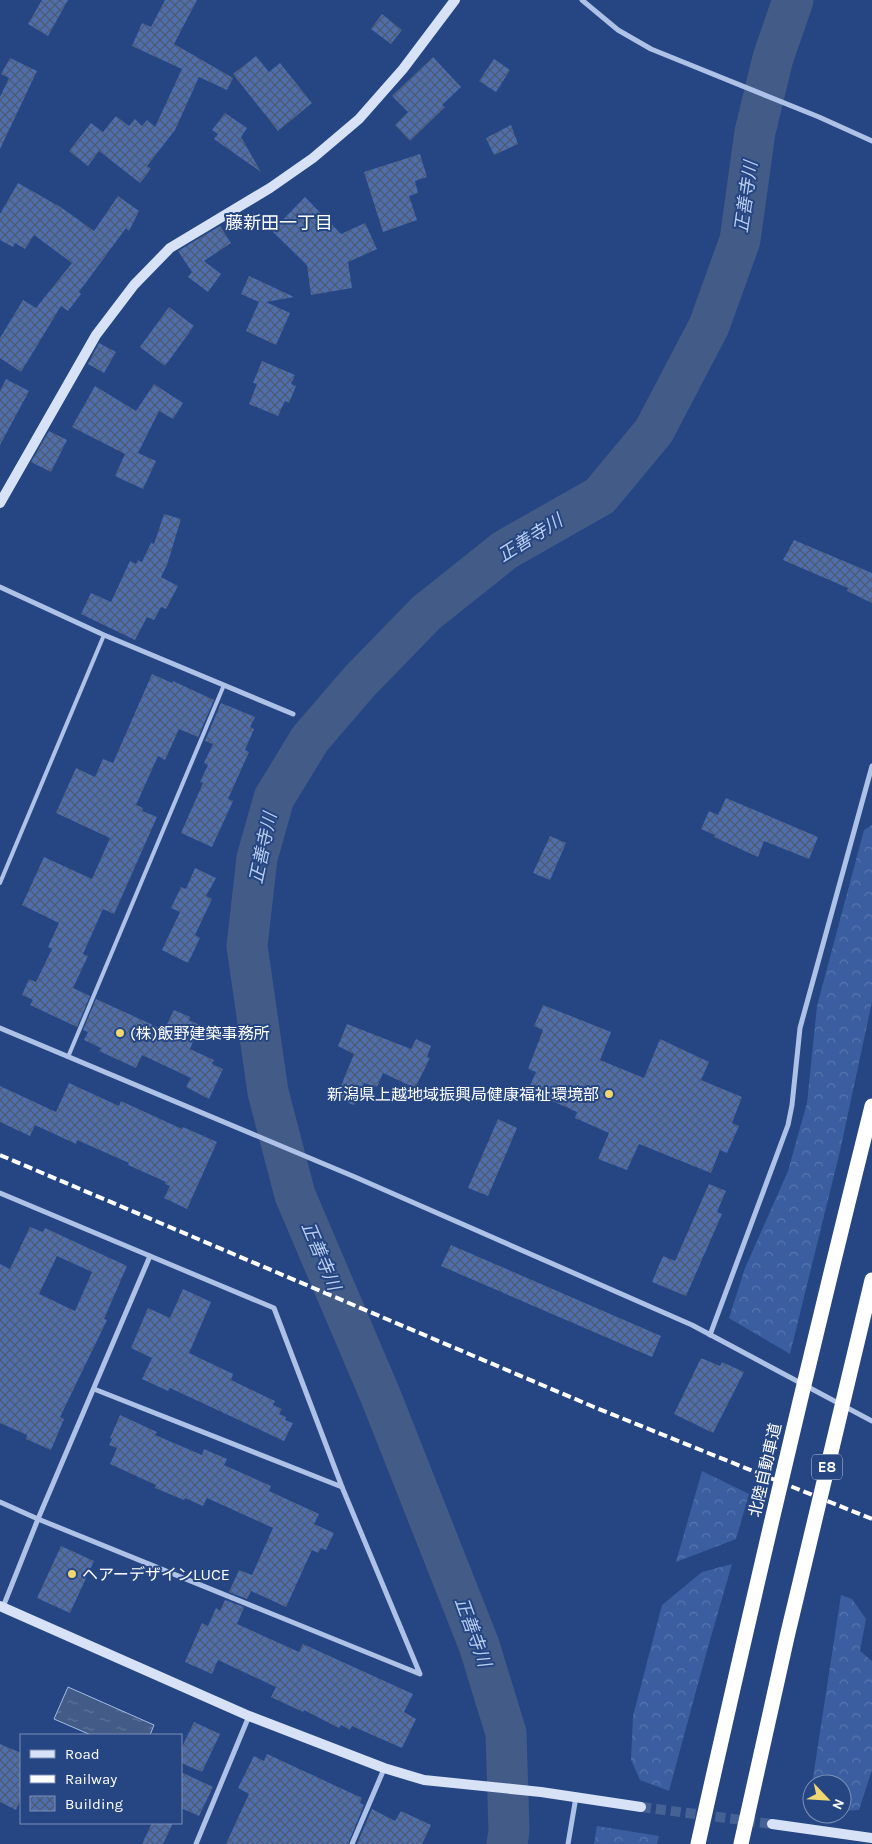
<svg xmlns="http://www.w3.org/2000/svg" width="872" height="1844" font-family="Karla,'Noto Sans JP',sans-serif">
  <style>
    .forest { fill: url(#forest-crowns) }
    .water { fill: url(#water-ripples); stroke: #a2bce8 }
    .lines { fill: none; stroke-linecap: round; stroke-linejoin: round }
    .river { stroke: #435b87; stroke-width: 41 }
    .building { fill: url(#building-cross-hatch); fill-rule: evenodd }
    .secondary-tunnel { stroke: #466295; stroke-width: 10; stroke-dasharray: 10 5; stroke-linecap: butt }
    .lane { stroke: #aec2e7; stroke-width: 4 }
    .street { stroke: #aec2e7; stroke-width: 5 }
    .secondary { stroke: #d7e2f6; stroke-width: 10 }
    .highway { stroke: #fff; stroke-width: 15 }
    .rail { stroke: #fff; stroke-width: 4; stroke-dasharray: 9 4; stroke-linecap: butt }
    .poi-dot { fill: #f1d772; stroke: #254682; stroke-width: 2 }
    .labels { text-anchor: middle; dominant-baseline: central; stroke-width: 4; stroke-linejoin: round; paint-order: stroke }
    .shield { fill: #254682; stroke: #bec8da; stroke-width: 1 }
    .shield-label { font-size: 15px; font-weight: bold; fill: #fff }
    .poi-label { font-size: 16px; fill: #fff; stroke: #254682; text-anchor: start }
    .street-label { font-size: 16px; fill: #fff; stroke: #254682 }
    .water-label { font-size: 18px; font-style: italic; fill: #b9cdef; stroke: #254682 }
    .neighbourhood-label { font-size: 18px; fill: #fff; stroke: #254682 }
  </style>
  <defs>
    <pattern id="forest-crowns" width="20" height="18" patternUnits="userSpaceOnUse" patternTransform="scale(1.25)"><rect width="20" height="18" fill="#3a5ea0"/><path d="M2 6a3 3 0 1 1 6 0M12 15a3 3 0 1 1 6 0" fill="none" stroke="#5876ae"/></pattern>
    <pattern id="water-ripples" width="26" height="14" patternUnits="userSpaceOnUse" patternTransform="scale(1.25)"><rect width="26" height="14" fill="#435b87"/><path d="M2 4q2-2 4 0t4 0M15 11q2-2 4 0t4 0" fill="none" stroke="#5f7499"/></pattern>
    <pattern id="building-cross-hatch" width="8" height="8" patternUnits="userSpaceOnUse" patternTransform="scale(1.25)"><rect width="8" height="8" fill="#4e6fab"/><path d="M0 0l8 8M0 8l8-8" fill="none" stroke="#4d5a72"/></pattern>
  </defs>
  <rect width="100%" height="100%" fill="#254682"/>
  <g class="forest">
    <polygon points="872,825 872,1002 840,1151 790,1354 729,1318 745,1268 788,1171 807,1103 817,1006 864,830"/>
    <polygon points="702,1471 749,1494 736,1539 676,1562"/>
    <polygon points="732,1564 706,1654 669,1791 640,1780 631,1760 633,1716 662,1605 702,1572"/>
    <polygon points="841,1595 852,1599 866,1619 860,1651 872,1661 872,1770 859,1810 842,1811 842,1784 812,1784"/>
    <polygon points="597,1826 659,1836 657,1844 594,1844"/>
  </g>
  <polygon class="water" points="68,1687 154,1725 150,1735 91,1735 54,1719"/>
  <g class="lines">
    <polyline class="river" points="507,1844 509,1831 506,1733 479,1645 381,1397 295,1195 268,1092 247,946 257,858 274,798 310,739 359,682 426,613 505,550 600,496 654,431 709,326 740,240 755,132 773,58 793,0"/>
  </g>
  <g class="building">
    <polygon points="42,0 68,0 48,36 28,24"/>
    <polygon points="165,0 197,0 174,44 233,78 227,90 199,77 175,130 147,166 151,169 140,183 99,151 88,166 69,151 91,123 103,132 116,116 129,126 135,119 142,126 147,120 155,127 182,69 132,46 142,23 151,27"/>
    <polygon points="382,14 402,30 391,44 371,29"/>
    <polygon points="256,56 269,72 280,63 312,103 278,131 233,74"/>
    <polygon points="433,57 461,87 442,105 445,107 410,141 395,125 408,112 392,96"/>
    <polygon points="10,58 37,71 0,149 0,97 9,78 1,74"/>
    <polygon points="494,59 510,70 496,92 479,81"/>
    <polygon points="225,113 247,128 241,137 261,172 214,139 218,134 212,130"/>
    <polygon points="511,125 518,144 494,155 486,138"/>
    <polygon points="420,154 427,177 415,181 418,193 409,196 417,220 383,232 364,172"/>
    <polygon points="18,183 62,208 94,231 118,196 139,211 129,231 126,228 79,292 81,294 68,311 61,306 21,372 0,358 0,338 23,300 36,308 72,263 34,235 25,249 15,243 13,247 0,240 0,214"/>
    <polygon points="305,197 341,234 365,223 377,249 348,262 352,288 311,295 307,265 272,231"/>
    <polygon points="220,226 231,243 204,261 221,274 208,292 188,277 192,272 178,251"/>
    <polygon points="249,276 294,297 266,302 290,313 276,345 246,331 259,302 241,294"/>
    <polygon points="169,307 194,326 165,366 140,347"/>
    <polygon points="99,343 116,352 104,373 88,364"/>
    <polygon points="262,361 295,375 291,384 296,386 289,403 285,401 278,416 249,404 257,384 253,383"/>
    <polygon points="6,379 29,391 0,445 0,391"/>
    <polygon points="154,384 183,403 173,419 159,411 138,453 156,461 143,489 115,476 125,454 72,427 95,386 136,411"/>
    <polygon points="49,431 67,440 51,472 31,462"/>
    <polygon points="164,514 181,519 167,565 161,577 178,586 166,609 161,607 154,620 147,617 135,640 81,614 91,593 111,602 130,561 136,564 138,560 142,562 151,543 154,544"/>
    <polygon points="794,540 872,573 872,603 847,591 848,588 783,560"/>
    <polygon points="152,674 172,683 173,681 214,700 198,737 179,729 165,760 158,756 136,805 143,808 142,811 157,817 114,914 103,909 83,954 88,956 73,988 90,996 77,1027 30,1005 33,1000 22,995 29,979 36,982 52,949 48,947 59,923 22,905 44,857 92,879 110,838 56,813 76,768 95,777 103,759 113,763"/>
    <polygon points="221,703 255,717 250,727 254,729 245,750 249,752 228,799 233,801 212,847 181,833 203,783 200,782 208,765 204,763 213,744 205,741"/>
    <polygon points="726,798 818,837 809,859 764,841 758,857 714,837 715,835 701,829 709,811 718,815"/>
    <polygon points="550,836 566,843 550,880 533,873"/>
    <polygon points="195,868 216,878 206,896 212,899 195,935 200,938 188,963 162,950 180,912 171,908 181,887 186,889"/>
    <polygon points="96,999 164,1030 174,1010 190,1017 189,1020 200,1025 190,1049 214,1060 212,1064 223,1069 209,1099 186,1087 191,1078 142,1055 136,1068 99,1051 101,1048 84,1040 88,1032 83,1030"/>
    <polygon points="543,1005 611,1032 600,1060 644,1078 660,1039 709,1062 701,1080 742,1097 732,1123 739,1126 727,1153 720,1150 711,1173 639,1144 627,1170 598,1159 609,1133 575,1118 577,1112 528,1090 536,1072 528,1069 543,1030 534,1026"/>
    <polygon points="347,1024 411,1049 416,1039 431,1046 427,1057 430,1058 415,1088 383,1073 377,1087 364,1083 354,1105 336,1098 354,1054 338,1046"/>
    <polygon points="69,1083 119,1106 121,1101 182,1129 183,1127 217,1142 187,1209 164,1198 170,1186 165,1184 166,1182 128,1165 129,1163 77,1140 76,1144 35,1125 30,1136 0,1122 0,1086 56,1112"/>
    <polygon points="498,1119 517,1128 488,1196 468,1188"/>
    <polygon points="709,1184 726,1191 717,1212 722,1214 686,1296 652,1282 663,1256 675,1261"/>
    <path d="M30 1227 43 1232 45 1228 127 1266 104 1319 107 1320 60 1417 64 1419 51 1450 26 1439 27 1435 0 1423V1264L10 1269ZM57 1256 92 1272 75 1311 39 1294Z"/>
    <polygon points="451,1245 661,1336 652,1357 441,1266"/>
    <polygon points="183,1289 211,1302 189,1353 233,1374 231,1380 275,1401 273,1405 282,1409 279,1414 286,1417 285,1420 293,1423 284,1441 170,1388 168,1391 142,1379 152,1358 131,1348 148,1308 170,1318"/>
    <polygon points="701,1358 720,1366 722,1362 744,1372 713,1433 674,1414"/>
    <polygon points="120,1415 157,1432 155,1435 202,1455 204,1449 227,1459 224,1465 271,1486 269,1491 319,1514 314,1524 334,1533 326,1550 321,1548 318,1553 312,1550 286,1607 251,1591 247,1599 229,1592 239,1570 252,1575 273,1528 207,1498 203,1506 185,1498 184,1500 155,1488 156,1485 110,1464 117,1448 109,1445 112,1439 110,1438"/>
    <polygon points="61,1546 94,1561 70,1613 37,1598"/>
    <polygon points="225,1600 244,1607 237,1624 299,1652 303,1644 413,1694 404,1712 416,1719 402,1748 352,1726 350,1730 341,1725 339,1728 304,1710 303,1712 271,1697 276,1687 218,1660 212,1674 185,1662 202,1623 208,1626 216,1608 220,1611"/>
    <polygon points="194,1722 220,1734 202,1772 181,1763 181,1749"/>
    <polygon points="0,1744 21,1753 21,1798 16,1810 0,1802"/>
    <polygon points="267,1754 362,1798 360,1803 364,1805 348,1844 226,1844 249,1794 238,1788 254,1756 264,1761"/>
    <polygon points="181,1772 213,1787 199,1816 181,1808"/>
    <polygon points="372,1809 395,1821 401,1811 431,1825 422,1844 357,1844"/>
    <polygon points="152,1823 173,1823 163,1844 142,1844"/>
  </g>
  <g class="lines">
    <polyline class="secondary-tunnel" points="641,1807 772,1824"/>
    <g class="lane">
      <polyline points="0,883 104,635"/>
      <polyline points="68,1057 224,685"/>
    </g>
    <g class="street">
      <polyline points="582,0 618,30 651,49 819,117 872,141"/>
      <polyline points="0,587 104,635 293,714"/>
      <polyline points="0,1028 355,1177 692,1325 872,1421"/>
      <polyline points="0,1193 150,1256"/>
      <polyline points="710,1335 788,1125 792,1105 800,1028 872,766"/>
      <polyline points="0,1502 38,1519 420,1674 342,1487"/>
      <polyline points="3,1607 38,1519 150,1256 274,1308 342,1487 94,1389"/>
      <polyline points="196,1844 249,1716"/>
      <polyline points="352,1844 384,1769"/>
      <polyline points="568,1844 576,1797"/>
    </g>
    <g class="secondary">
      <polyline points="0,503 96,335 134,285 170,248 270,188 313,158 359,119 403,69 455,0"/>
      <polyline points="0,1606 249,1716 384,1768 424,1780 541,1792 641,1807"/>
      <polyline points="772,1824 872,1838"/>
    </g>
    <g class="highway">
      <path d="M698 1844C753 1597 811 1351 872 1106"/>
      <polyline points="741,1844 787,1637 872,1280"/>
    </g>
    <polyline class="rail" points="0,1155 594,1407 872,1519"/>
  </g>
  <g class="poi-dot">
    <circle cx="120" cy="1033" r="5"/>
    <circle cx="609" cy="1094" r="5"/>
    <circle cx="72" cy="1574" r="5"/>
  </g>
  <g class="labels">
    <rect class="shield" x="812" y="1454.5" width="30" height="25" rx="4"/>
    <g class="shield-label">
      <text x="827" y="1467">E8</text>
    </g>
    <g class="poi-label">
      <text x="130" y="1033">(株)飯野建築事務所</text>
      <text x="599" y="1094" text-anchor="end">新潟県上越地域振興局健康福祉環境部</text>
      <text x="82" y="1574">ヘアーデザインLUCE</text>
    </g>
    <g class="street-label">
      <text transform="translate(765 1470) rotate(-77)">北陸自動車道</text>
    </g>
    <g class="water-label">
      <text transform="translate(746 197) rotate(-82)">正善寺川</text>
      <text transform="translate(530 538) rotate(-32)">正善寺川</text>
      <text transform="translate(263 848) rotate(-78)">正善寺川</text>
      <text transform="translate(321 1256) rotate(67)">正善寺川</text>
      <text transform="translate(473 1632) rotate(70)">正善寺川</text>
    </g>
    <g class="neighbourhood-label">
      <text x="279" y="223">藤新田一丁目</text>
    </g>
  </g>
  <rect x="20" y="1734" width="162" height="90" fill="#254682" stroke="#7c90b4"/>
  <rect x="30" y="1750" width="25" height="8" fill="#d7e2f6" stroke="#7c90b4"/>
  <text x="65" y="1759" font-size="15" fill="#ffffff">Road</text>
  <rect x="30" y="1775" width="25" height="8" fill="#ffffff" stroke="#7c90b4"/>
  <text x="65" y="1784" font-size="15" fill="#ffffff">Railway</text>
  <rect x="30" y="1796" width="25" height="15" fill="url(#building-cross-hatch)" stroke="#7c90b4"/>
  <text x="65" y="1809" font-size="15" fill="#ffffff">Building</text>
  <g transform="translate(827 1799) rotate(115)"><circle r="24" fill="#254682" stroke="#7c90b4"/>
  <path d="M0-4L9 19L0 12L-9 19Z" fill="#f1d772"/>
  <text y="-8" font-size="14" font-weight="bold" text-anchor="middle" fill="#ffffff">N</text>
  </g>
</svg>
